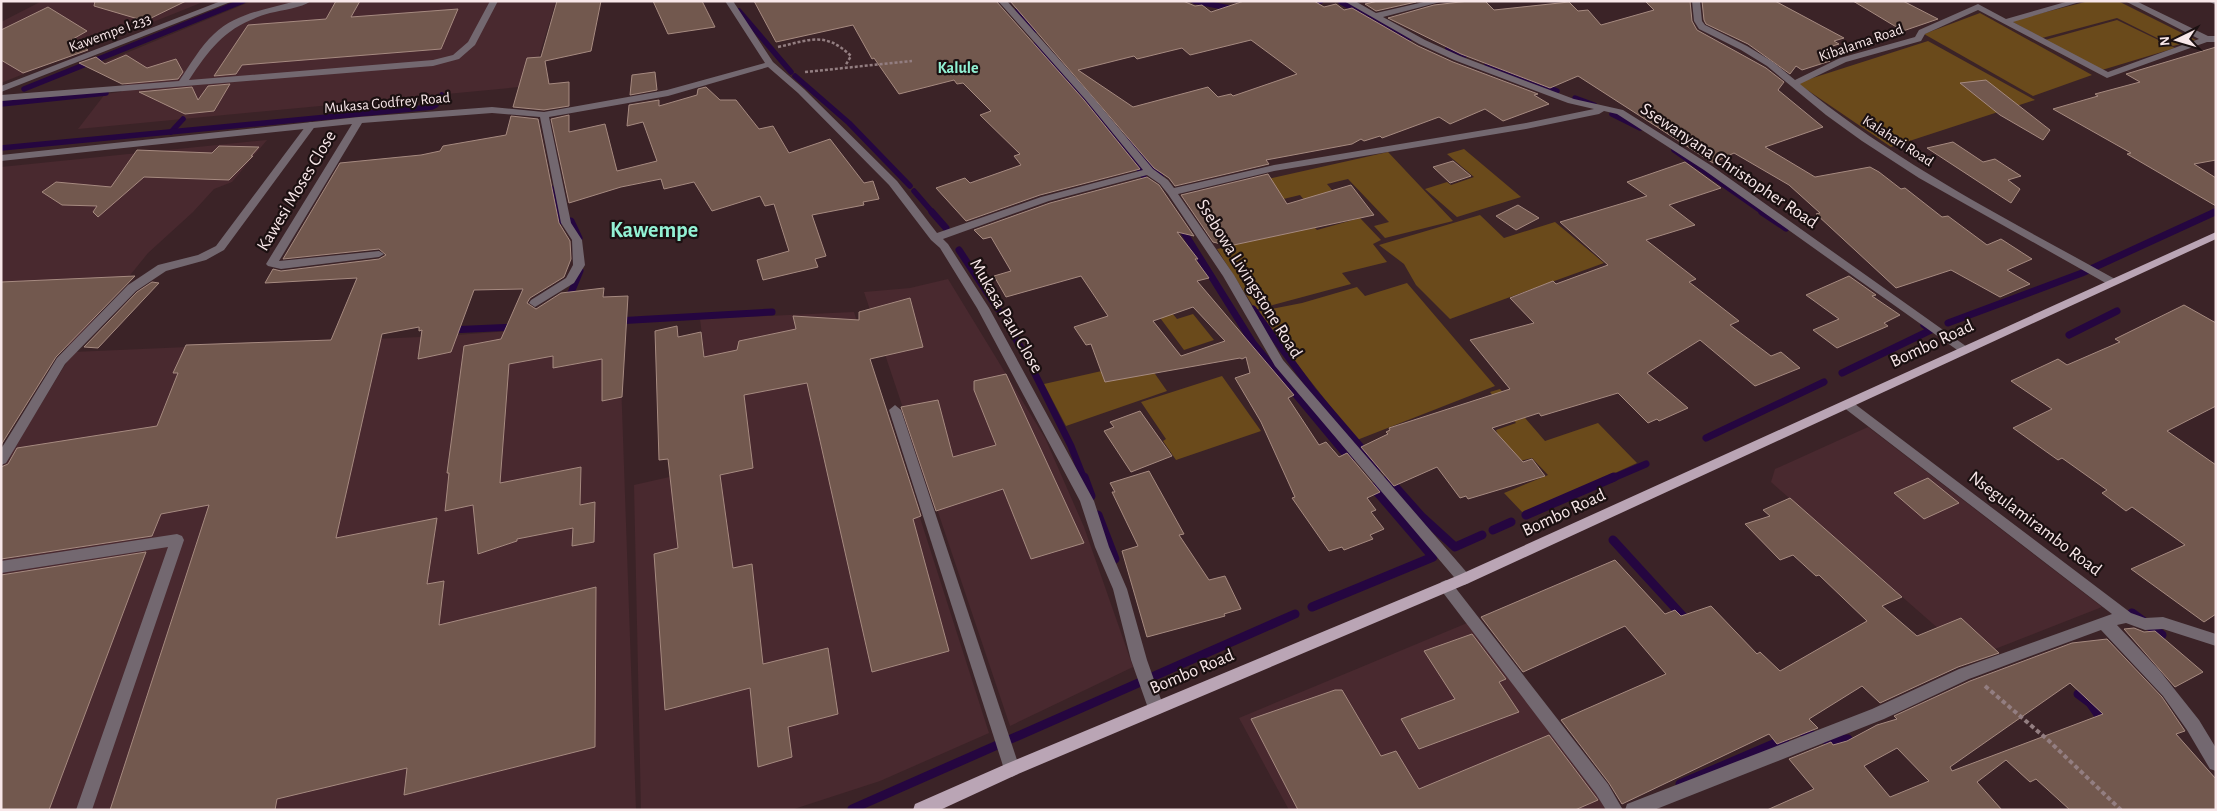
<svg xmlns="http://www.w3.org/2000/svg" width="2217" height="811" font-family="'Alegreya Sans',sans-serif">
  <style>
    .built { fill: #49292f }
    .green { fill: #6a4a1b }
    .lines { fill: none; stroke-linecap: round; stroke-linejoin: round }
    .stream-far2 { stroke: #250640; stroke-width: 5.5 }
    .stream-far1 { stroke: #250640; stroke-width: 7 }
    .stream { stroke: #250640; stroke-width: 9 }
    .building { fill: #72584e; stroke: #a68a80; fill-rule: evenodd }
    .path-far1 { stroke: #937e81; stroke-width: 2.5; stroke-dasharray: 3 2; stroke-linecap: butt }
    .path { stroke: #937e81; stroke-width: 4; stroke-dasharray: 4.5 3; stroke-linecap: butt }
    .service { fill: #736870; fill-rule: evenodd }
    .minor { fill: #736870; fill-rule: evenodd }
    .primary { fill: #baa5b5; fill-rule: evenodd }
    .labels { text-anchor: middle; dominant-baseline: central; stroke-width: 4.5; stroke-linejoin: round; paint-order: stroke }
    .far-street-label { font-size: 15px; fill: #f8e7e9; stroke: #1b1011 }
    .far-quarter-label { font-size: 16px; font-weight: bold; fill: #92f1d4; stroke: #1b1011 }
    .street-label { font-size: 18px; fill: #f8e7e9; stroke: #1b1011 }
    .district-label { font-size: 22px; font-weight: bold; fill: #92f1d4; stroke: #1b1011 }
  </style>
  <rect width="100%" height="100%" fill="#3b2327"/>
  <g class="built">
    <polygon points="42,1 201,1 203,2 1,83 1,22"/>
    <polygon points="252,1 556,1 530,86 78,129 105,94 121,92 127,81 102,63"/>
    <polygon points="267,140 232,182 214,189 193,212 148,253 73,346 1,351 1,167"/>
    <polygon points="948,279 1045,438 1084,527 1133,667 1010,726 864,292 910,288"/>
    <polygon points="854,312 989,733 880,781 791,810 641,810 634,485 718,466 700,319"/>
    <polygon points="619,323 636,810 1,810 1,469 73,352 443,336"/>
    <polygon points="1868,427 2102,607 1972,658 1771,482 1775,469"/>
    <polygon points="1472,621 1612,810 1289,810 1239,718"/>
  </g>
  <g class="green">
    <polygon points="2089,1 2118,1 2196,40 2173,46 2117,18 2042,38 2011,21"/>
    <polygon points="1980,13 2092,75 2033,96 1924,34"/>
    <polygon points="2117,20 2175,48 2102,70 2045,40"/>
    <polygon points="1928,41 2035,100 1891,147 1797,83"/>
    <polygon points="1464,149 1521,197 1457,217 1425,189 1447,182 1451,185 1474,177 1447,154"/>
    <polygon points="1388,152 1453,221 1385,238 1374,226 1389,222 1348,179 1327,184 1341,201 1311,208 1300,195 1247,208 1232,187"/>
    <polygon points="1480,215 1504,238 1555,222 1604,263 1450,319 1416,285 1404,264 1379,245"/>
    <polygon points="1360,218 1381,240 1373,244 1387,262 1342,273 1351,284 1258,309 1255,309 1217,249 1308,228 1311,224 1317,230"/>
    <polygon points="1407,283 1495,386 1357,440 1256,312 1302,303 1357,287 1365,296"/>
    <polygon points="1167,307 1177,319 1193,314 1214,340 1184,350 1155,311"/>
    <polygon points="1146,361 1167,391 1066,426 1044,384"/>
    <polygon points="1222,376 1261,431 1176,460 1163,441 1166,439 1141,402"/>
    <polygon points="1500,389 1545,441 1598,423 1637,463 1524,514 1504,493 1548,475 1532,458 1498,467 1479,441 1498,435 1496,430 1516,423 1490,392"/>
  </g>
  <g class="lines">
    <g class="stream-far2">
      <polyline points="1194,1 1234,9"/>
      <polyline points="1341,2 1410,38"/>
      <polyline points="1308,6 1321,1"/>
      <polyline points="1018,10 1036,30"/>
      <polyline points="739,11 791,72"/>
      <path d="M1035 45C1076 89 1118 133 1149 185"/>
      <polyline points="1448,48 1465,55"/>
      <polyline points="1487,64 1557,91"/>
      <polyline points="795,76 849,123 910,186"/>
      <polyline points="24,89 243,1"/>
      <polyline points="1575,98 1594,105"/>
      <polyline points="1,104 106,93"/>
      <polyline points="1612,114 1640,128"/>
      <polyline points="171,132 183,119"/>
      <polyline points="1129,137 1161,177"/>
      <polyline points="1,148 432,107 436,105 442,95"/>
      <polyline points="1674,150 1764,213"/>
      <polyline points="551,188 559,213"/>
      <polyline points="914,191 933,213"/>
      <polyline points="2212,213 2216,211"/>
    </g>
    <g class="stream-far1">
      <polyline points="559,212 562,221 571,221 579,238"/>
      <polyline points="932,212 946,228"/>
      <polyline points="1762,212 1786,228"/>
      <polyline points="1180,226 1253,343 1351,461"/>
      <polyline points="959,250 998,309"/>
      <polyline points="568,300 580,271"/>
      <polyline points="1253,309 1313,391 1379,468"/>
      <polyline points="616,321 772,312"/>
      <polyline points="1948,323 2082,273 2215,212"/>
      <polyline points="1007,324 1028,360"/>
      <polyline points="449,330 515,327"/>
      <polyline points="2069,335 2117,311"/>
      <polyline points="1034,372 1071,446 1084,479"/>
      <polyline points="1842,373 1931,330 1924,325"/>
      <polyline points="1706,438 1824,382"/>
      <polyline points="1611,479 1646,464"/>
    </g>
    <g class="stream">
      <polyline points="1084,477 1091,496"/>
      <polyline points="1388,479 1421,516 1455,547 1482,535"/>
      <polyline points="1098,515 1115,559"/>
      <polyline points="1526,515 1614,477"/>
      <polyline points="1493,530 1511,522"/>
      <polyline points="1613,540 1689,623"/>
      <polyline points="1312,607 1433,557 1373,487"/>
      <polyline points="2132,613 2162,635"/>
      <polyline points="2088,689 2078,694 2090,703 2104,723"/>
      <polyline points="1797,730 1827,740 1848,739"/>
      <polyline points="1680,784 1785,739"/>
      <polyline points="852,809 1295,614"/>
    </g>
  </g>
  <g class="building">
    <polygon points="95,1 186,1 145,21 94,6"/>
    <polygon points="336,1 360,1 351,17 458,9 441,49 242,65 236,74 214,76 248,25 326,19"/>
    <polygon points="557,1 601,1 591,51 545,61 549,84 569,82 569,106 544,110 513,107 527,58 541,57"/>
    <polygon points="653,1 702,1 715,27 668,34"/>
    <polygon points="754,1 996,1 1084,100 1140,169 1040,195 966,221 936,188 965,178 970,183 1021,165 1014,156 1020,154 980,115 991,111 963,83 957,84 954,80 899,94 874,58 872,59 853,25 776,42"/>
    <path d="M1010 1H1183L1195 6 1202 5 1211 12 1244 1H1314L1324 7 1336 4 1344 10 1352 8 1418 46 1453 62 1538 94 1534 95 1549 104 1503 121 1485 109 1450 124 1439 117 1382 138 1380 136 1364 141 1361 139 1352 144 1266 160 1269 164 1175 186 1169 178 1154 168ZM1251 40 1297 74 1233 96 1231 94 1218 97 1208 87 1133 107 1078 70 1134 56 1137 59 1182 48 1190 55Z"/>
    <polygon points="1378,1 1415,1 1416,2 1376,11 1365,4"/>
    <polygon points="1469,1 1485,1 1494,10 1569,2 1578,11 1588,10 1601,25 1654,10 1645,1 1690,1 1692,21 1697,30 1766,68 1784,82 1778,90 1823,127 1765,147 1815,177 1870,167 1879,172 1901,189 1905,188 1942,217 1948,216 1987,245 2001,239 2032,259 2007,270 2030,284 2000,297 1951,270 1896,288 1816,214 1820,213 1789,185 1734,153 1713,163 1578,76 1550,88 1461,54 1388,18 1434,5"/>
    <polygon points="1702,1 1775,1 1844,38 1834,41 1839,44 1826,48 1830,50 1817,53 1830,61 1802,70 1796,66 1790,74 1748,44 1706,24 1704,20"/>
    <polygon points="1853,1 1903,1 1938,19 1903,31"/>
    <polygon points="48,7 87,31 73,39 88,50 23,73 1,60 1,30"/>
    <polygon points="2216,47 2216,160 2194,164 2216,178 2216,206 2127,154 2131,153 2053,109 2098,96 2095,94 2140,82 2126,74"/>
    <polygon points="126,55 147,68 176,59 183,72 178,79 122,84 79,63 96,57 105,64"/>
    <polygon points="655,72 657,90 630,95 632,75"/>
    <polygon points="1986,80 2050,130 2043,140 2000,115 1960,83"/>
    <polygon points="230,84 214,111 185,114 139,92 192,87 198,100 208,86"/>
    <polygon points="706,87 720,100 736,100 759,129 773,126 789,153 830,139 864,183 873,181 879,199 863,202 864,205 812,215 826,256 815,259 818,267 763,280 757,260 789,251 774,204 765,206 760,196 712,211 694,182 664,189 661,179 621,187 569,203 551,119 569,115 569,132 605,124 617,171 657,161 643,122 627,126 629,105 659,100 659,106 697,95 698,89"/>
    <polygon points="511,116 538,119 559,223 570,241 571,259 564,277 530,298 527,303 536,309 561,293 604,288 603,297 628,296 622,397 602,401 602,359 553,368 553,356 509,364 500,483 581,467 580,505 595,502 594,542 572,546 573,528 517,539 517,541 478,554 473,505 445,511 449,473 447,473 464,346 501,339 523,289 474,290 451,352 418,359 422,330 419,331 419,327 382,334 336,538 437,518 427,584 444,581 439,625 596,587 595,747 404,795 407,768 277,799 275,810 110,810 209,505 161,514 152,536 1,559 1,467 8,464 17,448 157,426 178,373 173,373 186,345 331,340 357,278 265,283 273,269 281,271 379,259 386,255 379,249 283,259 340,163 421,155 440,151 443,146 506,135"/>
    <polygon points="1953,142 1983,162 1995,159 2021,176 2008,180 2020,189 2011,203 1927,148"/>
    <polygon points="219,146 259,147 251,156 253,156 229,180 144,177 98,217 93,212 97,206 62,205 42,192 56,182 111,187 137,150 212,153"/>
    <polygon points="1453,161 1471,176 1450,183 1433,167"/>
    <polygon points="1685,162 1721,188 1669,205 1695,225 1646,240 1696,279 1689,282 1739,321 1730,325 1771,356 1781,352 1800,368 1755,386 1700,340 1647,373 1688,408 1659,421 1657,419 1648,423 1618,393 1541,416 1539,413 1492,428 1523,462 1532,459 1545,476 1468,499 1466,496 1460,498 1437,467 1394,486 1361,447 1388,434 1386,432 1390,430 1389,428 1510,389 1470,340 1534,323 1510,298 1553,281 1556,284 1608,265 1560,222 1647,196 1627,182"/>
    <polygon points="1268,174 1287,204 1351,185 1374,215 1229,246 1213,242 1181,195"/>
    <path d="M1147 177 1159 185 1194 236 1177 232 1198 259H1195L1209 278 1197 281 1294 395 1288 398 1319 445 1326 442 1339 457 1347 453 1380 492 1367 498 1376 510 1371 512 1384 529 1370 535 1373 539 1344 550 1342 547 1329 551 1292 498 1295 497 1261 422 1235 378 1250 373 1246 357 1242 359 1240 358 1105 382 1091 344 1086 345 1074 327 1108 316 1081 276 1006 297 994 276 1011 271 991 237 983 239 974 230 1050 203ZM1193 307 1225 341 1181 356 1153 321Z"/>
    <polygon points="1518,205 1539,218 1516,230 1496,216"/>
    <polygon points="135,276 56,357 1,445 1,282"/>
    <polygon points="1849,276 1876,295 1872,296 1900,315 1884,323 1888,326 1837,348 1813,330 1839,319 1806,295"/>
    <polygon points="152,282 159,283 98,348 84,347 137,292"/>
    <polygon points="910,298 923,347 870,359 921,516 913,519 949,651 872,672 807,383 744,395 753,468 720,475 733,568 752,564 763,664 828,648 838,714 788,727 792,757 758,767 750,688 665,710 654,554 678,548 668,459 659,460 655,331 677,326 678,337 701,332 704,357 737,350 739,341 796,329 793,316 859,320 859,312"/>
    <polygon points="2184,305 2216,323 2216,406 2167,431 2216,465 2216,614 2204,622 2131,569 2185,545 2132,507 2126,511 2102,493 2107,490 2062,458 2058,460 2013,428 2052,409 2011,381 2058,359 2067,365 2120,342 2115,339"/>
    <polygon points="1006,374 1084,543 1031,559 1003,489 936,511 901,407 938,400 953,457 996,445 974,390 974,381"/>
    <polygon points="1140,411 1172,456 1131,472 1104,431 1114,427 1110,422"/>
    <polygon points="1149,471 1184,534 1179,535 1209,580 1225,576 1241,609 1224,614 1225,616 1147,637 1122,551 1138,546 1112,492 1115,492 1110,483"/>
    <polygon points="1928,478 1959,503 1924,519 1894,493"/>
    <polygon points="1790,498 1902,597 1882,606 1917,636 1961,618 1999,653 1958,667 1880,703 1862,686 1809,719 1818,728 1777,744 1769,734 1622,804 1609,783 1561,720 1666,674 1625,626 1523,672 1481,617 1615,560 1665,614 1675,610 1681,616 1711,606 1757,654 1760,652 1780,671 1867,621 1819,575 1816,576 1793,555 1780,560 1745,524 1770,516 1763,510"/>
    <polygon points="146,552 49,810 1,810 1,575"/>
    <polygon points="2134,628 2144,632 2155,631 2203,672 2175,687 2124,629"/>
    <polygon points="1472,634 1506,679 1499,682 1519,712 1419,749 1401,719 1455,699 1424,651"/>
    <path d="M2107 639 2162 697 2185 731 2176 734 2216 779V810H2070L2036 779 2030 782 2006 760 1977 782 2002 810H1767L1814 789 1789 759 1831 742 1833 745 1847 741 1877 725 1897 719 1894 716 1970 681 2072 643ZM2070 683 2103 714 1952 771 1950 767ZM1897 748 1929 781 1890 797 1864 766Z"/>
    <polygon points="1335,690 1342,690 1381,756 1396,751 1419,789 1549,735 1598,800 1575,810 1298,810 1251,719"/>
  </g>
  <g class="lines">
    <g class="path-far1">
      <path d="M778 47C810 40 825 31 851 56L845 66"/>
      <polyline points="805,72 912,61"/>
    </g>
    <polyline class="path" points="1985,686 2048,740 2121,810"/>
    <g class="service">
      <path d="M296 1H311C301 8 283 10 270 13 228 25 212 45 189 80L433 60 453 55 468 42 490 1H498L475 45 459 59 433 66 1 101V95L179 81C190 65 200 47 214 34 236 13 268 9 296 1Z"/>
      <polygon points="311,122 316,125 224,250 206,260 166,271 136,291 65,364 6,463 1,465 1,449 57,358 128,285 158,265 198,255 216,246 308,123"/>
      <polygon points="177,534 182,536 184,540 92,810 76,810 168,547 1,573 1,561"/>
    </g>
    <g class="minor">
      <polygon points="221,1 233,1 1,92 1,86"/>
      <polygon points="725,1 733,1 773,62 804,89 897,181 937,233 1041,197 1143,170 1085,99 998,1 1007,1 1091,95 1153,169 1168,180 1174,188 1274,165 1526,123 1594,109 1568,103 1454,60 1419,44 1344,1 1355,1 1376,13 1428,1 1444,1 1383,17 1425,40 1460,56 1574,99 1623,110 1712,166 1970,349 1964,353 1960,352 1704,170 1617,114 1604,111 1599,114 1526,129 1274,171 1178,194 1234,275 1283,360 1469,575 1471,579 1469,583 1464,585 1459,583 1275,366 1223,276 1168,194 1160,184 1147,175 1049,201 943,239 948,244 989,308 1094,501 1109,547 1127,589 1147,660 1164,708 1161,713 1156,715 1151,713 1148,708 1131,660 1113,589 1095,547 1080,501 977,308 940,248 931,240 889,185 798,93 768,67 668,96 549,117 571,223 582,240 585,265 574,283 535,307 529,303 531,300 566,278 573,265 572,240 561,223 540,117 492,113 362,123 279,261 379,251 384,254 379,257 281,269 268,266 266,264 352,124 1,161 1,155 359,117 492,107 544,112 667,90 765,63"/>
      <path d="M1692 1H1700L1702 21 1705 25 1747 46 1773 62 1795 80 1840 58 1915 37 1919 30 1978 4 2006 19 2069 1H2083L2013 22 2108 72 2199 39 2125 1H2136L2208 36H2216V42H2207L2107 78 1978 10 1925 34 1921 41 1846 62 1800 84C1896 163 2007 219 2115 279L2117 282 2111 286 1919 178 1862 141 1826 115 1767 66 1741 50 1699 29 1694 21Z"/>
      <polygon points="2208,1 2216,1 2216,5"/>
      <polygon points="1847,400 1851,401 2131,613 2145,618 2163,617 2216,634 2216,646 2163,629 2145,630 2126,623 2117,625 2160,671 2199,720 2216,748 2216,771 2210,769 2187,730 2163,696 2101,630 1969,679 1884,719 1654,810 1625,810 1627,804 1872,709 1959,669 2112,614 1843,407 1841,404"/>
      <polygon points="895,405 901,410 1020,769 1018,774 1012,777 1006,774 1004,769 889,410"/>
      <polygon points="1446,580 1451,582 1608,784 1623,810 1606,810 1596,794 1441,590 1439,586 1441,582"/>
    </g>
    <polygon class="primary" points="2216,232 2216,239 1469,583 1018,774 940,810 913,810 915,804 1006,764 1459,575"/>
  </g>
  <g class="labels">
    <g class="far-street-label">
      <text transform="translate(110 33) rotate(-20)">Kawempe I 233</text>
      <text transform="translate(1861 43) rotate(-19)">Kibalama Road</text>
      <text transform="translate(387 103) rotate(-5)">Mukasa Godfrey Road</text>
      <text transform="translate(1898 141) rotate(33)">Kalahari Road</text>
    </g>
    <g class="far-quarter-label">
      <text x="958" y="68">Kalule</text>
    </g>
    <g class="street-label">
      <text transform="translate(1729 166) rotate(34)">Ssewanyana Christopher Road</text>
      <text transform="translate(297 191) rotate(-59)">Kawesi Moses Close</text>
      <text transform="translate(1249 279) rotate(58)">Ssebowa Livingstone Road</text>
      <text transform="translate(1006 316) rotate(60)">Mukasa Paul Close</text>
      <text transform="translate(1932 344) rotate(-25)">Bombo Road</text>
      <text transform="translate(1564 513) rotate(-25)">Bombo Road</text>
      <text transform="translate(2035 524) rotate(37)">Nsegulamirambo Road</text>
      <text transform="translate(1192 672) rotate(-23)">Bombo Road</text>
    </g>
    <g class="district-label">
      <text x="654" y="230">Kawempe</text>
    </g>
  </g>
  <rect width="2217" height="811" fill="none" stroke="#f8e7e9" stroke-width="5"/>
  <g transform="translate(2177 40) rotate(265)" stroke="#1b1011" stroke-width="4" paint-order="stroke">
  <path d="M0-4L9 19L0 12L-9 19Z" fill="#f8e7e9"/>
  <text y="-8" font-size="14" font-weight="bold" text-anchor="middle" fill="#f8e7e9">N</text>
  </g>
</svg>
